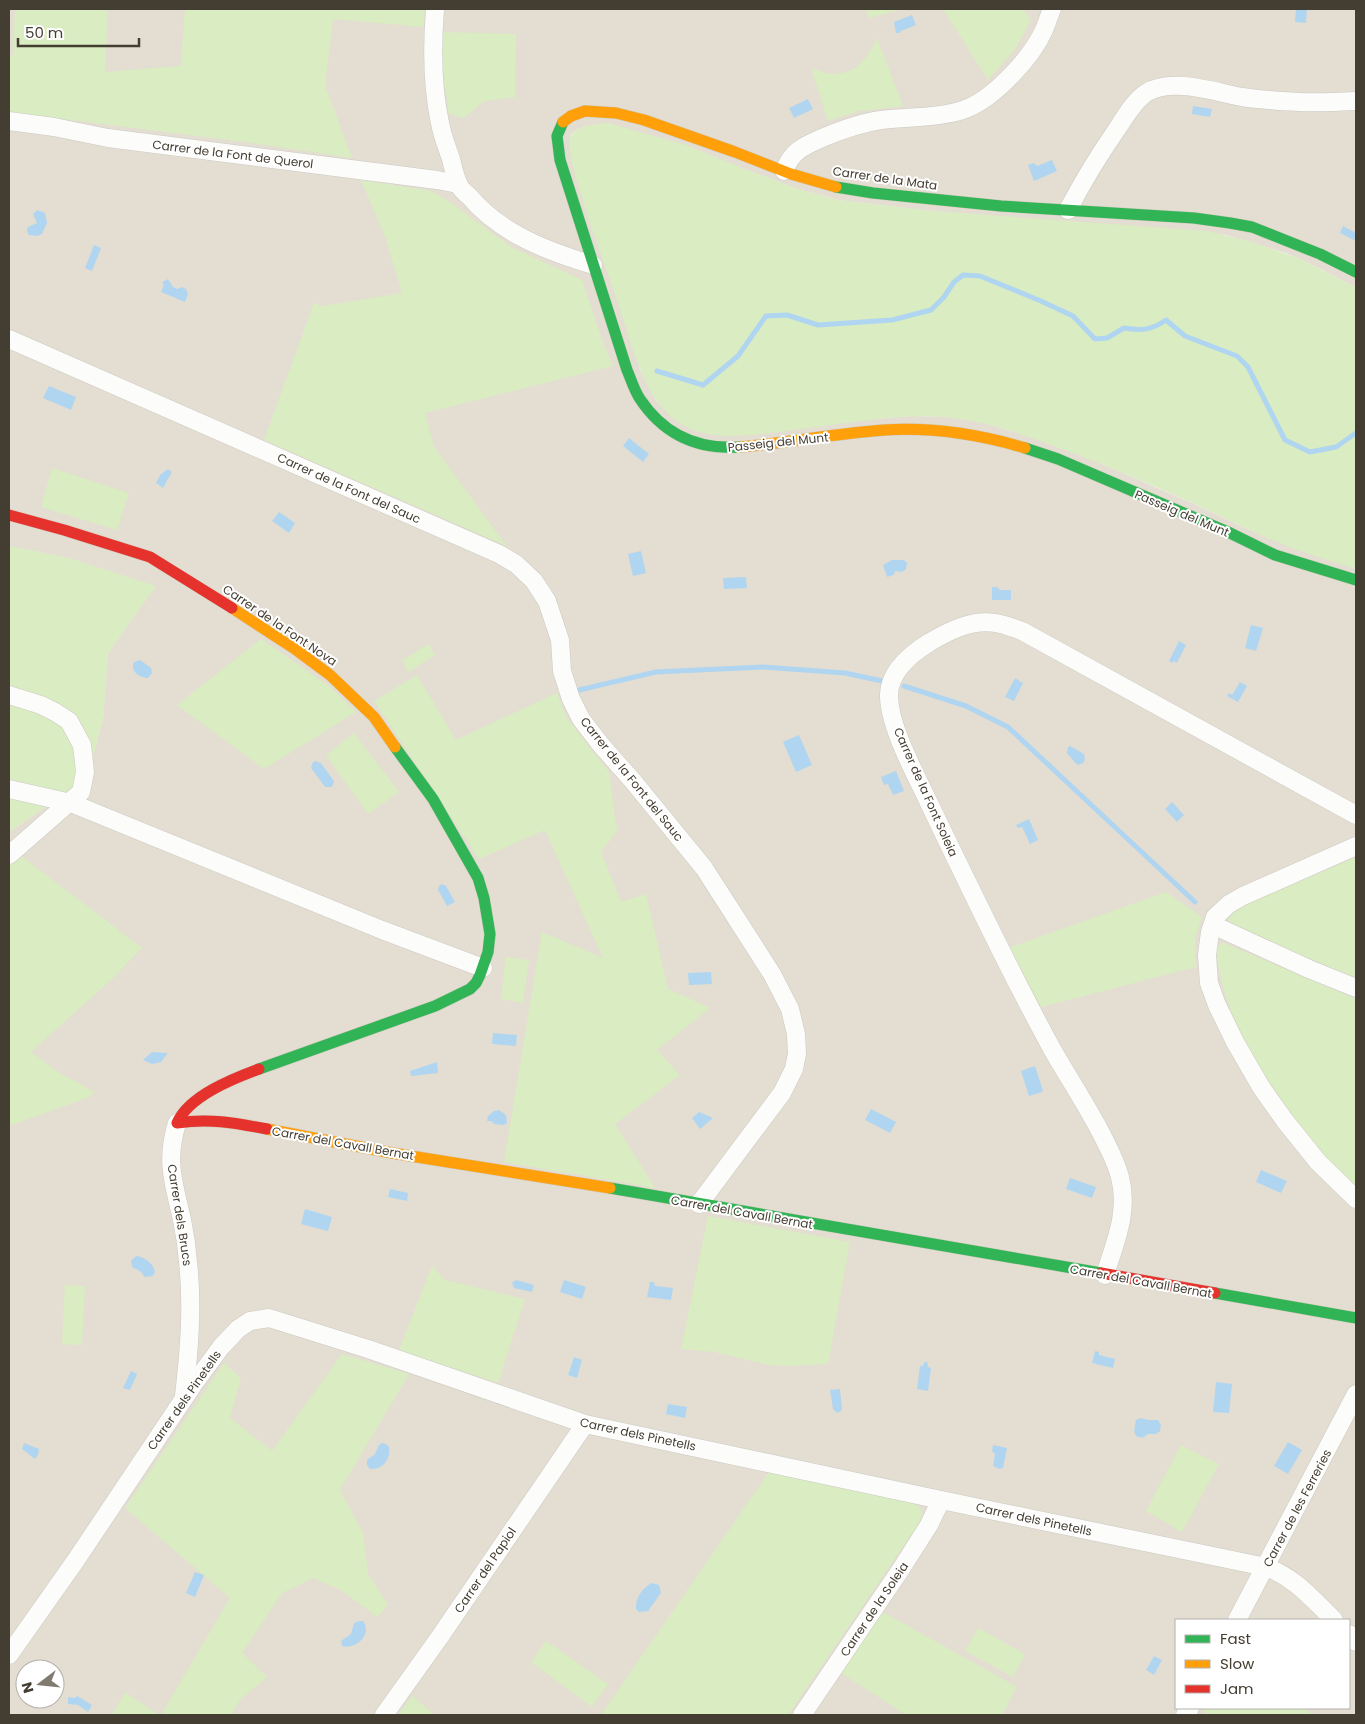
<svg xmlns="http://www.w3.org/2000/svg" width="1365" height="1724" font-family="Poppins,sans-serif">
  <style>
    .residential { fill: #e3ded1; fill-rule: evenodd }
    .green { fill: #daecc1 }
    .water { fill: #b0d5f1 }
    .lines { fill: none; stroke-linecap: round; stroke-linejoin: round }
    .stream { stroke: #b0d5f1; stroke-width: 5 }
    .street-casing { stroke: #ccc9c2; stroke-width: 19 }
    .fast-casing { stroke: #cec9bb; stroke-width: 12 }
    .slow-casing { stroke: #cec9bb; stroke-width: 12 }
    .jam-casing { stroke: #cec9bb; stroke-width: 12 }
    .street { stroke: #fcfcfb; stroke-width: 18 }
    .fast { stroke: #30b455; stroke-width: 11 }
    .slow { stroke: #ff9f0a; stroke-width: 11 }
    .jam { stroke: #e5322d; stroke-width: 11 }
    .labels { text-anchor: middle; dominant-baseline: central; stroke-width: 4; stroke-linejoin: round; paint-order: stroke }
    .street-label { font-size: 12px; fill: #443d31; stroke: #fff }
  </style>
  <rect width="100%" height="100%" fill="#eeece4"/>
  <path class="residential" d="M9 9H1356V288L1315 266 1286 253 1226 235 932 211 839 200 798 189 747 170 579 128 570 135 640 370 657 402 695 430 709 434 910 416 949 417 980 422 1035 438 1088 458 1194 504 1245 528 1356 569V1715H9V832L87 778 103 719 108 653 155 587 69 558 9 546ZM1176 1620H1349V1708H1176ZM25 1669H55V1699H25Z"/>
  <g class="green">
    <polygon points="15,9 108,9 105,72 181,66 185,9 425,9 423,27 333,19 325,85 352,158 252,143 9,112 9,55 13,55"/>
    <polygon points="866,9 902,9 869,18"/>
    <polygon points="943,9 1023,9 1031,20 1016,48 988,80"/>
    <polygon points="443,32 516,34 515,97 484,101 464,118 449,114 442,66"/>
    <path d="M877 38 903 106 859 111 828 121 811 68C845 83 863 68 877 38Z"/>
    <path d="M608 123 686 145 747 170 798 189 838 200 932 211 1206 231 1252 242 1300 259 1356 288V569C1328 560 1298 551 1270 539 1244 528 1219 515 1193 503 1151 484 1108 466 1065 450 1028 436 991 422 952 418 905 412 856 422 809 428 771 432 717 445 683 425 669 417 658 404 650 390 635 362 627 330 617 300 603 260 588 219 576 178 566 139 561 126 608 123Z"/>
    <polygon points="361,180 431,191 447,200 511,247 582,280 602,340 613,366 425,413 434,447 509,549 502,544 264,440 314,303 323,306 402,293 386,239"/>
    <polygon points="52,468 129,493 117,530 41,507"/>
    <polygon points="9,546 69,558 156,586 108,653 103,719 87,778 9,832"/>
    <polygon points="261,639 329,686 356,712 264,769 177,705"/>
    <polygon points="429,644 435,655 408,672 402,660"/>
    <polygon points="417,675 456,740 557,693 566,717 609,772 617,831 601,852 621,902 646,894 668,989 710,1008 657,1050 680,1075 615,1124 655,1188 504,1162 542,932 603,958 545,830 479,859 374,701"/>
    <polygon points="354,733 399,792 368,814 326,755"/>
    <polygon points="20,855 142,948 111,980 31,1052 61,1074 93,1091 92,1096 9,1126 9,865"/>
    <polygon points="1356,857 1356,978 1232,926 1229,923 1228,917 1232,911"/>
    <polygon points="1166,892 1202,917 1195,938 1196,967 1041,1007 1008,948"/>
    <path d="M1220 943H1224L1356 999V1191C1302 1131 1236 1054 1220 973 1218 963 1213 951 1220 943Z"/>
    <polygon points="506,957 529,960 523,1003 501,999"/>
    <polygon points="708,1216 850,1242 828,1364 786,1366 769,1365 714,1352 681,1349"/>
    <polygon points="432,1266 445,1280 525,1299 498,1383 399,1350"/>
    <polygon points="65,1285 85,1286 82,1345 62,1344"/>
    <polygon points="342,1354 409,1374 340,1490 363,1533 368,1574 388,1605 377,1617 341,1590 313,1578 282,1593 242,1653 267,1677 240,1700 231,1715 161,1715 230,1598 125,1508 224,1363 241,1378 230,1418 272,1451"/>
    <polygon points="1181,1445 1219,1464 1182,1532 1146,1511"/>
    <polygon points="769,1472 917,1503 922,1512 920,1522 788,1715 601,1715"/>
    <polygon points="883,1612 1017,1687 1002,1715 906,1715 841,1673"/>
    <polygon points="978,1628 1025,1654 1013,1677 965,1651"/>
    <polygon points="546,1641 608,1684 592,1707 531,1662"/>
    <polygon points="125,1692 159,1715 112,1715"/>
    <polygon points="412,1696 435,1715 398,1715"/>
    <polygon points="1200,1708 1305,1708 1313,1715 1208,1715"/>
  </g>
  <g class="water">
    <polygon points="1296,9 1307,9 1306,23 1295,22"/>
    <polygon points="912,15 916,25 901,31 899,33 896,33 894,22"/>
    <polygon points="808,99 813,109 794,118 789,108"/>
    <polygon points="1193,106 1212,109 1210,117 1192,114"/>
    <polygon points="1052,160 1057,171 1034,181 1028,165 1034,163 1037,166"/>
    <polygon points="37,210 45,213 47,223 42,234 37,236 29,235 27,231 28,227 37,223 33,214"/>
    <polygon points="1343,226 1356,233 1356,241 1340,233"/>
    <polygon points="94,245 101,248 92,271 85,268"/>
    <polygon points="168,279 173,287 177,289 182,287 186,289 188,294 185,302 161,292 164,285 162,282"/>
    <polygon points="49,386 76,397 71,410 43,398"/>
    <polygon points="629,438 649,454 643,462 623,446"/>
    <polygon points="168,469 172,472 163,488 156,483 160,475"/>
    <polygon points="279,512 295,523 289,533 272,521"/>
    <polygon points="641,551 646,573 633,576 628,554"/>
    <polygon points="892,560 904,560 907,563 906,569 902,572 895,571 894,575 887,577 883,565"/>
    <polygon points="746,577 747,588 724,589 723,578"/>
    <polygon points="992,587 997,587 1000,590 1011,590 1011,600 992,600"/>
    <polygon points="1251,625 1263,628 1256,651 1245,648"/>
    <polygon points="1179,641 1186,645 1177,663 1174,661 1172,663 1169,661"/>
    <path d="M140 660 151 668 152 673 148 678C139 678 130 671 134 662Z"/>
    <polygon points="1015,678 1023,683 1014,701 1005,697"/>
    <polygon points="1240,682 1247,686 1238,702 1227,696 1229,693 1232,695"/>
    <polygon points="799,735 812,765 796,772 783,742"/>
    <path d="M1070 746 1084 754 1085 760 1083 763 1078 765C1073 762 1073 758 1067 754L1068 747Z"/>
    <polygon points="316,761 319,763 320,762 334,781 332,787 325,787 311,768 313,762"/>
    <polygon points="896,771 904,791 893,795 888,784 884,785 881,777"/>
    <polygon points="1172,802 1184,815 1177,822 1165,809"/>
    <polygon points="1029,819 1038,840 1030,844 1022,827 1018,828 1016,825"/>
    <polygon points="442,884 446,886 455,902 447,906 438,890 439,886"/>
    <polygon points="711,972 712,984 689,985 688,973"/>
    <polygon points="493,1033 517,1035 516,1046 492,1044"/>
    <polygon points="152,1052 168,1053 161,1062 152,1064 143,1060"/>
    <polygon points="437,1062 438,1073 411,1076 410,1071"/>
    <polygon points="1035,1066 1043,1091 1042,1092 1029,1096 1021,1071"/>
    <polygon points="871,1109 896,1122 890,1133 865,1120"/>
    <polygon points="499,1110 506,1115 507,1123 504,1125 494,1124 491,1121 487,1121 488,1116 494,1111"/>
    <polygon points="699,1112 713,1118 700,1129 692,1118"/>
    <polygon points="1261,1170 1287,1181 1281,1193 1256,1182"/>
    <polygon points="1070,1178 1096,1187 1092,1198 1066,1189"/>
    <polygon points="390,1189 408,1193 407,1201 388,1197"/>
    <polygon points="305,1209 332,1217 328,1231 301,1224"/>
    <path d="M136 1256C145 1257 153 1263 155 1272L153 1276 145 1277 140 1271 132 1267 131 1261Z"/>
    <polygon points="516,1280 534,1285 532,1292 514,1288 512,1283"/>
    <polygon points="564,1280 586,1287 582,1299 560,1292"/>
    <polygon points="650,1282 654,1282 655,1286 673,1288 671,1300 647,1297"/>
    <polygon points="1095,1351 1099,1352 1099,1355 1115,1359 1113,1368 1092,1363"/>
    <polygon points="574,1357 582,1360 577,1378 568,1375"/>
    <polygon points="927,1361 928,1367 931,1368 928,1391 917,1389 920,1366 923,1366 924,1363"/>
    <polygon points="131,1371 137,1374 130,1390 123,1388"/>
    <polygon points="1216,1382 1232,1384 1229,1413 1213,1412"/>
    <polygon points="840,1389 842,1408 841,1411 837,1413 833,1409 830,1390"/>
    <polygon points="668,1404 687,1407 685,1418 666,1414"/>
    <path d="M1141 1418 1148 1420H1158L1161 1425 1160 1431 1156 1434H1148L1142 1438 1136 1436C1133 1431 1135 1426 1136 1420Z"/>
    <polygon points="1288,1442 1302,1450 1288,1474 1274,1466"/>
    <polygon points="24,1443 39,1449 38,1455 35,1459 22,1449"/>
    <path d="M382 1443 386 1444 389 1447C391 1459 383 1470 370 1469L367 1465V1460L375 1454 379 1445Z"/>
    <polygon points="993,1445 1007,1448 1003,1468 999,1469 993,1466 995,1454 992,1451"/>
    <polygon points="195,1572 204,1575 195,1597 186,1593"/>
    <path d="M652 1583 659 1585 661 1593 648 1611 639 1612 636 1609C635 1598 643 1587 652 1583Z"/>
    <path d="M360 1621H363C373 1634 356 1650 342 1646L341 1641 351 1634 354 1623Z"/>
    <polygon points="1154,1656 1162,1660 1154,1675 1146,1670"/>
    <polygon points="77,1696 92,1705 88,1712 78,1705 68,1704 68,1697 75,1698"/>
  </g>
  <g class="lines">
    <g class="stream">
      <path d="M657 371 703 385 738 356 766 316 787 315 818 325 892 320 931 310 944 297 954 282 963 275 980 276 1041 301 1073 316 1095 339 1107 338 1124 328C1141 331 1152 330 1166 320L1185 336 1237 356 1248 367 1285 440 1310 452 1336 447 1356 433"/>
      <polyline points="904,686 966,706 1008,727 1195,902"/>
      <polyline points="579,690 656,672 763,667 845,673 882,681"/>
    </g>
    <g class="street-casing">
      <g id="street">
        <path d="M435 9C432 46 432 86 440 123 442 135 447 147 451 159 453 167 455 177 459 185 461 189 465 193 469 196 501 234 547 251 593 265"/>
        <polyline points="9,121 54,127 108,138 437,180 458,184"/>
        <path d="M784 171C793 150 802 147 822 138 841 130 860 123 881 120 906 117 945 118 968 108 995 97 1032 57 1044 30 1047 23 1049 16 1052 9"/>
        <path d="M1068 210C1083 181 1099 155 1117 129 1125 117 1134 101 1146 93 1171 77 1215 92 1242 97 1261 100 1281 101 1299 102 1318 103 1337 102 1356 101"/>
        <polyline points="9,339 499,554 516,564 534,581 547,601 560,640 562,671 571,699 581,719 601,745 632,780 704,868 772,974 790,1009 796,1034 797,1054 794,1069 782,1093 699,1204"/>
        <polyline points="9,695 41,705 55,712 69,721 82,745 85,772 81,792 9,855"/>
        <polyline points="9,789 71,803 382,930 483,968"/>
        <polyline points="1356,846 1243,896 1229,904 1215,917 1210,932 1207,955 1209,983 1217,1005 1235,1042 1261,1087 1285,1121 1318,1162 1356,1199"/>
        <polyline points="1213,925 1309,969 1356,988"/>
        <path d="M177 1123C165 1162 174 1183 182 1220 185 1234 187 1248 188 1262 193 1307 189 1352 184 1396"/>
        <path d="M1105 1275C1115 1242 1129 1212 1120 1177 1116 1161 1108 1147 1101 1133 1086 1104 1068 1077 1052 1049 1008 968 969 886 929 803 916 775 888 725 889 694 890 671 912 653 930 642 949 631 972 619 995 623 1004 624 1013 628 1022 631L1356 815"/>
        <polyline points="1237,1620 1356,1394"/>
        <polyline points="1349,1634 1356,1642"/>
        <path d="M9 1655 76 1560 193 1385 221 1347 238 1329 250 1321 269 1318 368 1349 585 1424 941 1500 1266 1567C1296 1578 1312 1599 1334 1620"/>
        <polyline points="384,1715 439,1638 585,1424"/>
        <polyline points="802,1715 901,1569 929,1525 941,1500"/>
        <polyline points="1185,1715 1190,1708"/>
      </g>
    </g>
    <g class="fast-casing">
      <g id="fast">
        <path d="M563 122 557 136 560 160 627 370C631 379 634 390 640 399 664 435 697 450 740 447"/>
        <polyline points="836,187 873,193 1001,206 1194,218 1230,223 1252,227 1320,254 1356,272"/>
        <polyline points="1025,448 1058,459 1228,532 1275,555 1356,580"/>
        <polyline points="259,1069 435,1006 470,989 476,983 480,975 488,952 490,934 484,898 478,878 433,799 395,747"/>
        <polyline points="610,1188 1101,1273"/>
        <polyline points="1215,1293 1356,1318"/>
      </g>
    </g>
    <g class="slow-casing">
      <g id="slow">
        <polyline points="563,122 571,116 585,111 616,113 644,120 735,152 791,174 836,187"/>
        <path d="M740 447C789 443 837 433 885 430 934 427 978 434 1025 448"/>
        <polyline points="232,608 295,649 330,675 374,717 395,747"/>
        <polyline points="267,1129 392,1153 610,1188"/>
      </g>
    </g>
    <g class="jam-casing">
      <g id="jam">
        <polyline points="9,515 64,530 150,557 232,608"/>
        <path d="M259 1069C232 1079 189 1096 177 1123 210 1118 235 1123 267 1129"/>
        <polyline points="1101,1273 1215,1293"/>
      </g>
    </g>
    <use href="#street" class="street"/>
    <use href="#fast" class="fast"/>
    <use href="#slow" class="slow"/>
    <use href="#jam" class="jam"/>
  </g>
  <g class="labels">
    <g class="street-label">
      <text transform="translate(233 154) rotate(7)">Carrer de la Font de Querol</text>
      <text transform="translate(885 178) rotate(8)">Carrer de la Mata</text>
      <text transform="translate(778 442) rotate(-6)">Passeig del Munt</text>
      <text transform="translate(349 488) rotate(24)">Carrer de la Font del Sauc</text>
      <text transform="translate(1182 513) rotate(23)">Passeig del Munt</text>
      <text transform="translate(280 625) rotate(34)">Carrer de la Font Nova</text>
      <text transform="translate(632 779) rotate(51)">Carrer de la Font del Sauc</text>
      <text transform="translate(926 792) rotate(66)">Carrer de la Font Soleia</text>
      <text transform="translate(343 1143) rotate(10)">Carrer del Cavall Bernat</text>
      <text transform="translate(742 1212) rotate(10)">Carrer del Cavall Bernat</text>
      <text transform="translate(180 1215) rotate(81)">Carrer dels Brucs</text>
      <text transform="translate(1141 1281) rotate(10)">Carrer del Cavall Bernat</text>
      <text transform="translate(184 1400) rotate(-55)">Carrer dels Pinetells</text>
      <text transform="translate(638 1434) rotate(12)">Carrer dels Pinetells</text>
      <text transform="translate(1297 1508) rotate(-62)">Carrer de les Ferreries</text>
      <text transform="translate(1034 1519) rotate(12)">Carrer dels Pinetells</text>
      <text transform="translate(485 1570) rotate(-56)">Carrer del Papiol</text>
      <text transform="translate(874 1609) rotate(-56)">Carrer de la Soleia</text>
    </g>
  </g>
  <rect width="1365" height="1724" fill="none" stroke="#443d31" stroke-width="20"/>
  <rect x="1175" y="1619" width="175" height="90" fill="#ffffff" stroke="#b4b1ad"/>
  <rect x="1185" y="1635" width="25" height="8" fill="#30b455" stroke="#b4b1ad"/>
  <text x="1220" y="1644" font-size="15" fill="#443d31">Fast</text>
  <rect x="1185" y="1660" width="25" height="8" fill="#ff9f0a" stroke="#b4b1ad"/>
  <text x="1220" y="1669" font-size="15" fill="#443d31">Slow</text>
  <rect x="1185" y="1685" width="25" height="8" fill="#e5322d" stroke="#b4b1ad"/>
  <text x="1220" y="1694" font-size="15" fill="#443d31">Jam</text>
  <g transform="translate(40 1684) rotate(254)"><circle r="24" fill="#ffffff" stroke="#b4b1ad"/>
  <path d="M0-4L9 19L0 12L-9 19Z" fill="#807a70"/>
  <text y="-8" font-size="14" font-weight="bold" text-anchor="middle" fill="#443d31">N</text>
  </g>
  <path d="M18 38v8h121v-8" fill="none" stroke="#443d31" stroke-width="2.5"/>
  <text x="25" y="38" font-size="15" fill="#443d31" stroke="#ffffff" stroke-width="4" paint-order="stroke">50 m</text>
</svg>
